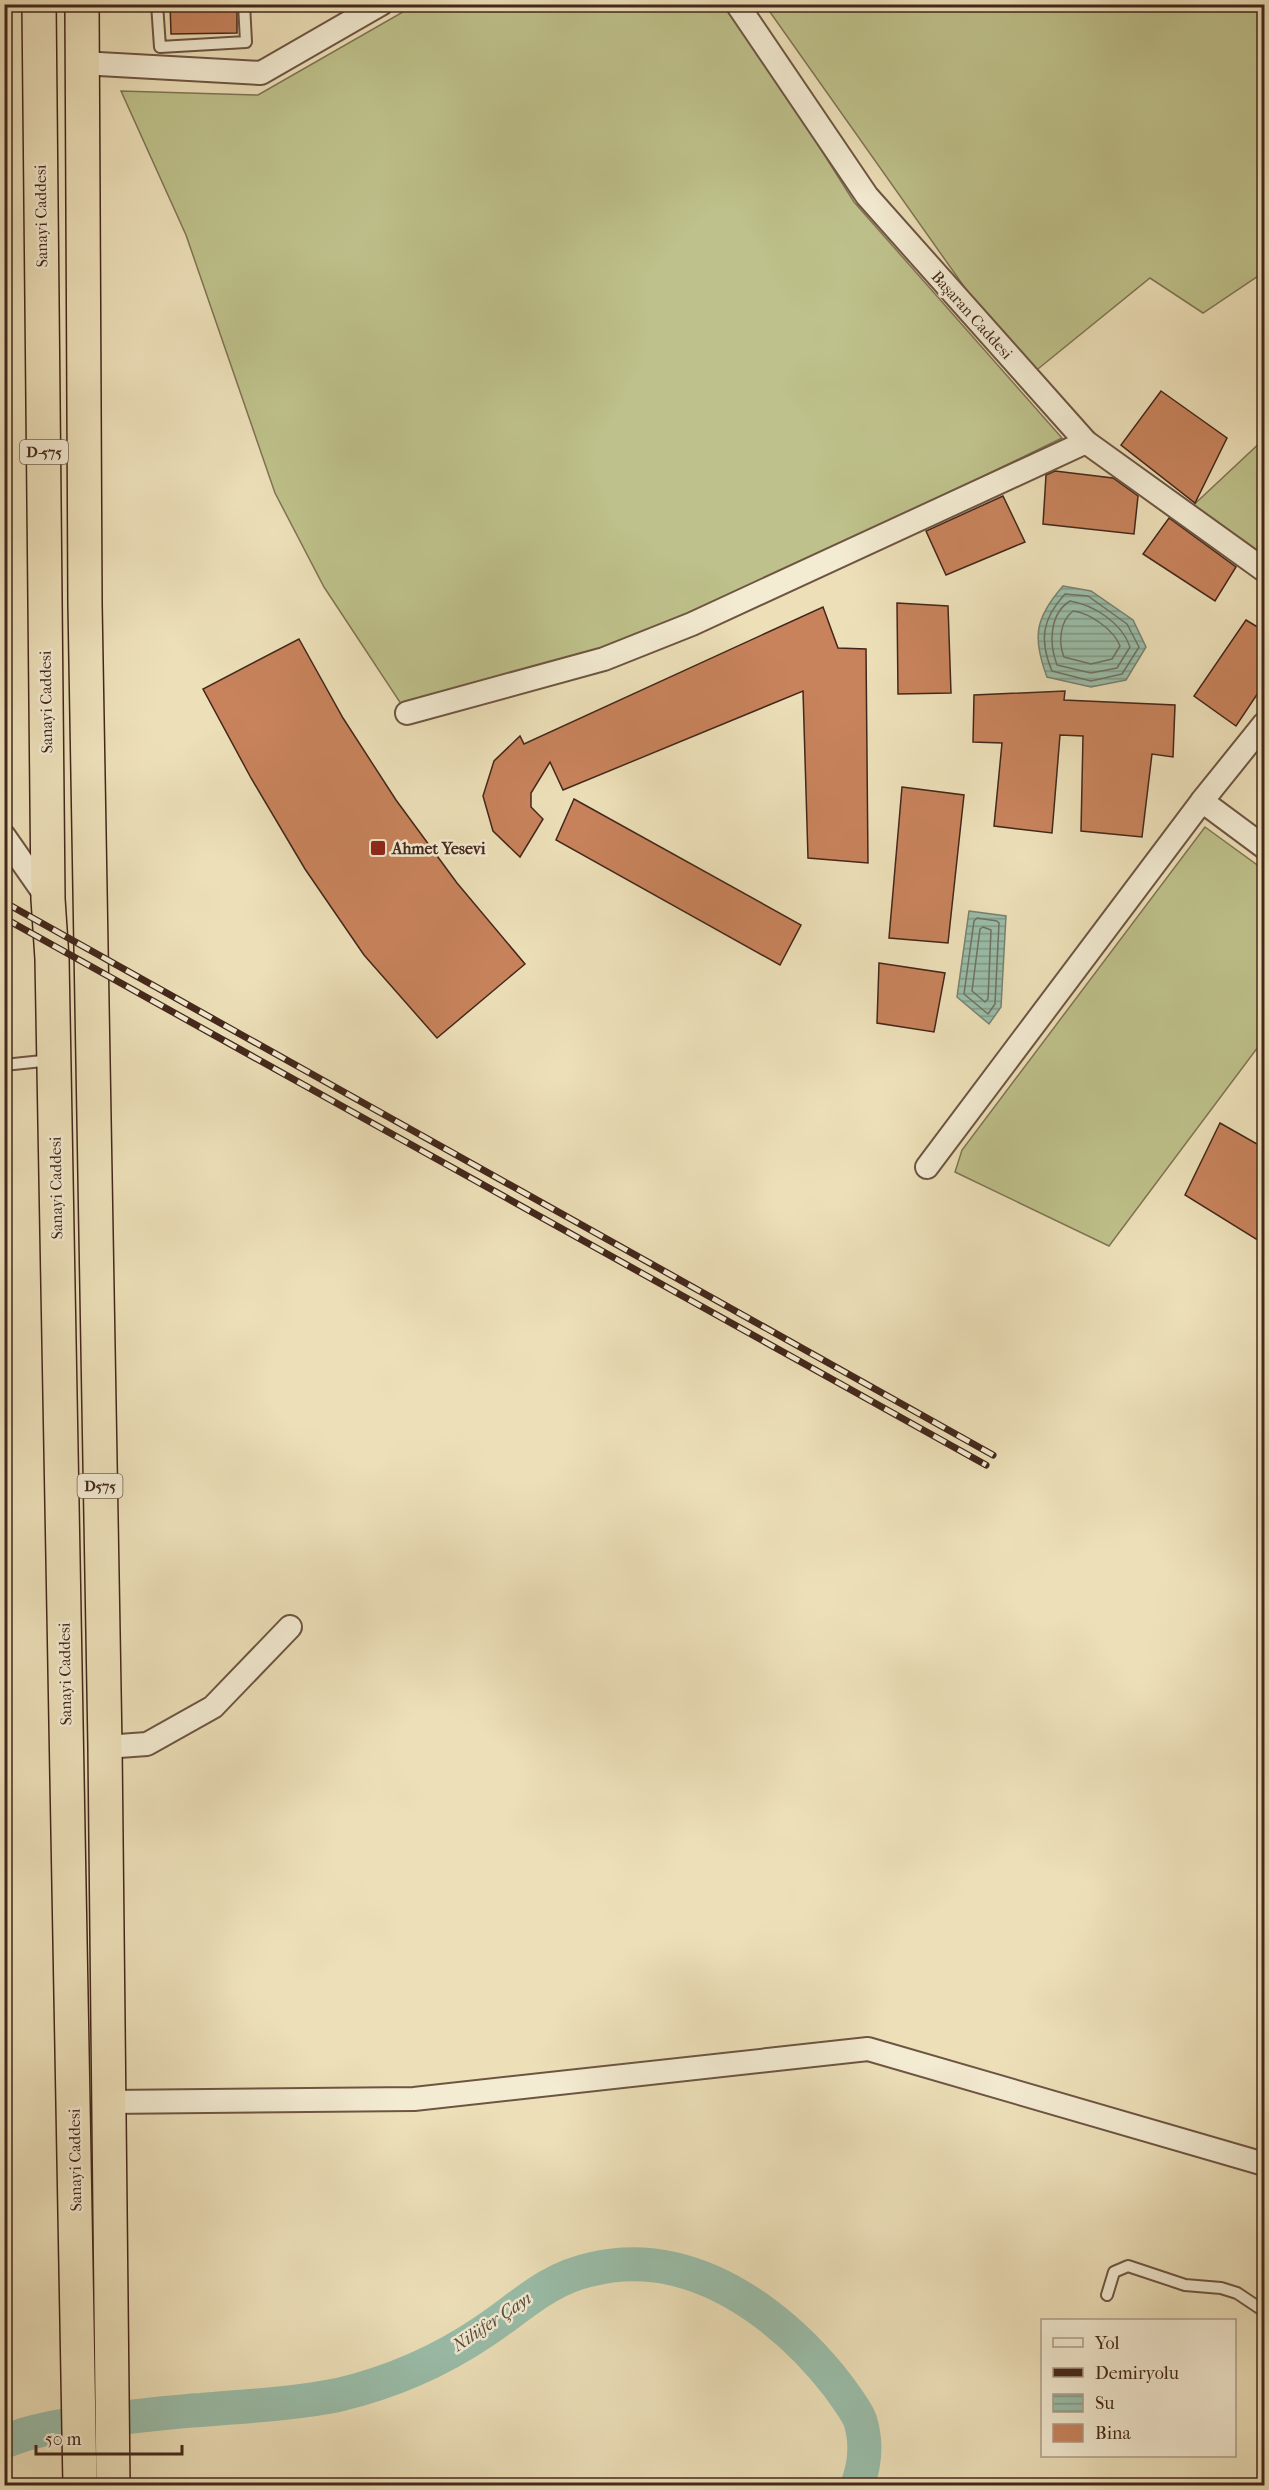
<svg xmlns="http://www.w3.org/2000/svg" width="1269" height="2490" font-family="'IM FELL French Canon',serif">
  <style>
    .grass { fill: #bec18b; stroke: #807453; stroke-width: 1.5 }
    .water { fill: url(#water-rules); stroke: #778271; stroke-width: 1.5 }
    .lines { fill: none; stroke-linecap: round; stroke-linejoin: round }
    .shore { stroke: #6e7262; stroke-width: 1.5 }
    .river { stroke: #9abeaa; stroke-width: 34 }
    .building { fill: #c8835c; stroke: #43271b; stroke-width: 1.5 }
    .service-casing { stroke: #6e5542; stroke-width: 14 }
    .minor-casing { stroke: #6e5542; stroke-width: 26 }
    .trunk-casing { stroke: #43271b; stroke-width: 36 }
    .service { stroke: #f3ebd2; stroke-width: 10 }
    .minor { stroke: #f3ebd2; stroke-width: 22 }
    .trunk { stroke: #ede0b9; stroke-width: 33 }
    .rail-casing { stroke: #43271b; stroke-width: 7 }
    .rail { stroke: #f3ebd2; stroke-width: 4.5; stroke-dasharray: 14; stroke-linecap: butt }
    .poi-dot { fill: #8f2418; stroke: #f3ebd2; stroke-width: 2 }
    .labels { text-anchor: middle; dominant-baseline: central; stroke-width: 5; stroke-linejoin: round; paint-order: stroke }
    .shield { fill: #f3ebd2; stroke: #786252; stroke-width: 1.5 }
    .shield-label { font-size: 15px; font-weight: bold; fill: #43271b }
    .street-label { font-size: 16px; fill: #43271b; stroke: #f3ebd2 }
    .poi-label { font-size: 16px; font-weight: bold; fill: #43271b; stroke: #f3ebd2; text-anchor: start }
    .water-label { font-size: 18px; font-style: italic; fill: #594d3f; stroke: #f3ebd2 }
  </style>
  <defs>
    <pattern id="water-rules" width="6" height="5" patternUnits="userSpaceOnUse" patternTransform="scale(1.5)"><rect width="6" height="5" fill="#9abeaa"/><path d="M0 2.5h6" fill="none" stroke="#7f9a8a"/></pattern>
  </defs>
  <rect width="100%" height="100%" fill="#ede0b9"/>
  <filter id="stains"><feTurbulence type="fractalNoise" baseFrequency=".00333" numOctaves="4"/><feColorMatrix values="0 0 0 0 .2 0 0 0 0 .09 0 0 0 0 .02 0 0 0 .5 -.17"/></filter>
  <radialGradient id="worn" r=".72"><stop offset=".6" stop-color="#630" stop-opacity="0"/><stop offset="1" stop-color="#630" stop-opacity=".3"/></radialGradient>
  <g class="grass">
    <polygon points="415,5 730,5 854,202 1062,438 617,654 407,713 324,587 275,493 186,235 121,91 258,95"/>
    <polygon points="765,5 1264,5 1264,272 1203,313 1150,278 1028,377"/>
    <polygon points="1264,439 1264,556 1185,513"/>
    <polygon points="1205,827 1264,870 1264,1039 1109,1246 955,1172 962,1150"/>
  </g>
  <g class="water">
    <path d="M1063 586 1091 591 1133 620 1146 647 1126 680 1091 687 1047 677C1032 637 1035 618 1063 586Z"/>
    <polygon points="969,911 1006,916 1001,1007 989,1024 957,997"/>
  </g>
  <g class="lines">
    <g class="shore">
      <path d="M1065 594 1088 596 1127 624 1139 647 1122 674 1091 681 1052 671C1039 640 1042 619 1065 594Z"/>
      <path d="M1070 601C1094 605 1122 623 1130 647L1117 668 1091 673 1057 665C1049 644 1049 614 1070 601Z"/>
      <path d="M1073 611C1090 613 1114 630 1120 646L1112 659 1091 664 1064 657C1058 642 1060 621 1073 611Z"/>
      <polygon points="977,918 997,921 999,923 995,1004 988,1014 964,994 974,921"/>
      <polygon points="983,927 991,930 988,999 985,1002 972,991 980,929"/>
    </g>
    <path class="river" d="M4 2442C36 2428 70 2425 104 2420 136 2416 168 2412 201 2410 247 2406 293 2404 338 2395 389 2383 440 2361 483 2332 521 2307 546 2279 593 2269 619 2263 648 2263 674 2269 739 2284 798 2334 838 2386 845 2396 855 2408 860 2420 867 2442 865 2465 857 2486"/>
  </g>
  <g class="building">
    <polygon points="170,4 237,4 237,33 171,34"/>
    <polygon points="1161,391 1227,438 1195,503 1121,445"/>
    <polygon points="1055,471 1113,478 1138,496 1134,534 1043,524 1046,475"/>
    <polygon points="1003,496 1025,542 946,575 926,531"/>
    <polygon points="1169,518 1236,567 1215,601 1143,554"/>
    <polygon points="897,603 948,606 951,693 898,694"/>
    <polygon points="823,607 838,648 866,649 868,863 808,858 803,691 563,790 550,762 531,793 531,807 543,819 520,857 493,831 483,796 494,761 520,736 524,744"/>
    <polygon points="1246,620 1264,631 1264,684 1236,726 1194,696"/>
    <polygon points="299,639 343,718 396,800 457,883 525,964 437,1038 364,955 305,869 251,778 203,689"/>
    <polygon points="1065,691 1064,700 1175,705 1173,757 1152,754 1142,837 1081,831 1083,736 1060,735 1052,833 994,826 1002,743 973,742 974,695"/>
    <polygon points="902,787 964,795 948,943 889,938"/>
    <polygon points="574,799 801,925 780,965 556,840"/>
    <polygon points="879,963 945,973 934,1032 877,1023"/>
    <polygon points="1220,1123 1264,1148 1264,1244 1185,1195"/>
  </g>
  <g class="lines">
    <g class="service-casing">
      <g id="service">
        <polyline points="157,4 160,47 246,42 244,4"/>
        <polyline points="4,1065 52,1060"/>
        <polyline points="1107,2295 1114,2272 1128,2266 1185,2285 1221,2288 1237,2293 1264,2311"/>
      </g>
    </g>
    <g class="minor-casing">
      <g id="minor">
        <polyline points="737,4 867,196 1086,442 1264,570"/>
        <polyline points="81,63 261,73 381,4"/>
        <polyline points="407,713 604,659 692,624 1086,442"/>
        <polyline points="1202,801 1264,847"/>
        <polyline points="4,836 48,899"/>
        <polyline points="927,1167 1202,801 1264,724"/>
        <polyline points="105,1747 147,1744 213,1707 290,1627"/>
        <polyline points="108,2102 414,2099 868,2049 1264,2164"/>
      </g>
    </g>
    <g class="trunk-casing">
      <g id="trunk">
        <polyline points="39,4 48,899 52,959 80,2486"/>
        <polyline points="82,4 85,604 105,1747 113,2486"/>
      </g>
    </g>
    <use href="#service" class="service"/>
    <use href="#minor" class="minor"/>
    <use href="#trunk" class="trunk"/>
    <g class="rail-casing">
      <g id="rail">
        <polyline points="4,902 993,1455"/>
        <polyline points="4,918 986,1465"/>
      </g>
    </g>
    <use href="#rail" class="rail"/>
  </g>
  <rect class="poi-dot" x="370" y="840" width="16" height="16" rx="3"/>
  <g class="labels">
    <g class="shield">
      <rect x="20" y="440" width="48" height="24" rx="4.5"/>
      <rect x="77.5" y="1474" width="45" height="24" rx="4.5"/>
    </g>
    <g class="shield-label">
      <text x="44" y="452">D-575</text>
      <text x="100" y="1486">D575</text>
    </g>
    <g class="street-label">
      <text transform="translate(41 216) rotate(-91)">Sanayi Caddesi</text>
      <text transform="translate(972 315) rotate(48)">Başaran Caddesi</text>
      <text transform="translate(46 702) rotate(-91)">Sanayi Caddesi</text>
      <text transform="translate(56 1188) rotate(-91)">Sanayi Caddesi</text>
      <text transform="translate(65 1674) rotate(-91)">Sanayi Caddesi</text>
      <text transform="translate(75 2160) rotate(-91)">Sanayi Caddesi</text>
    </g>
    <g class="poi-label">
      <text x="392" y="848">Ahmet Yesevi</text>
    </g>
    <g class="water-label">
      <text transform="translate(492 2322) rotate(-34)">Nilüfer Çayı</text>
    </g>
  </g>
  <rect width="1269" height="2490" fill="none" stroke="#ede0b9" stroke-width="24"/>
  <rect x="6" y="6" width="1257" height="2478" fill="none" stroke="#43271b" stroke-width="3"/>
  <rect x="12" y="12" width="1245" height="2466" fill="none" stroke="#43271b" stroke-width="1.5"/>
  <rect x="1041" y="2319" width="195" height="138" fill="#f3ebd2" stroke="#ad9d89" stroke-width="1.5"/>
  <rect x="1053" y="2338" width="30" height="9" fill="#f3ebd2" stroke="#ad9d89" stroke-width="1.5"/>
  <text x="1095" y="2349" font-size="18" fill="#43271b">Yol</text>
  <rect x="1053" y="2368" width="30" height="9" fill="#43271b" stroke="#ad9d89" stroke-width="1.5"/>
  <text x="1095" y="2379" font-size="18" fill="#43271b">Demiryolu</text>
  <rect x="1053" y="2394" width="30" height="18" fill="url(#water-rules)" stroke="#ad9d89" stroke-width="1.5"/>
  <text x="1095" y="2409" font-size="18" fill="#43271b">Su</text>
  <rect x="1053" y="2424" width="30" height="18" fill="#c8835c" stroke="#ad9d89" stroke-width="1.5"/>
  <text x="1095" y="2439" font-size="18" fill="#43271b">Bina</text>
  <path d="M36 2445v9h146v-9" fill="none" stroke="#43271b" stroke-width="3"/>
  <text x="45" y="2445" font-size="18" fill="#43271b" stroke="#f3ebd2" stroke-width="4.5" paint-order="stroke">50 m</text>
  <rect width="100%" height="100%" filter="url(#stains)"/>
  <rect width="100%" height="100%" fill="url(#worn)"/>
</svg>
